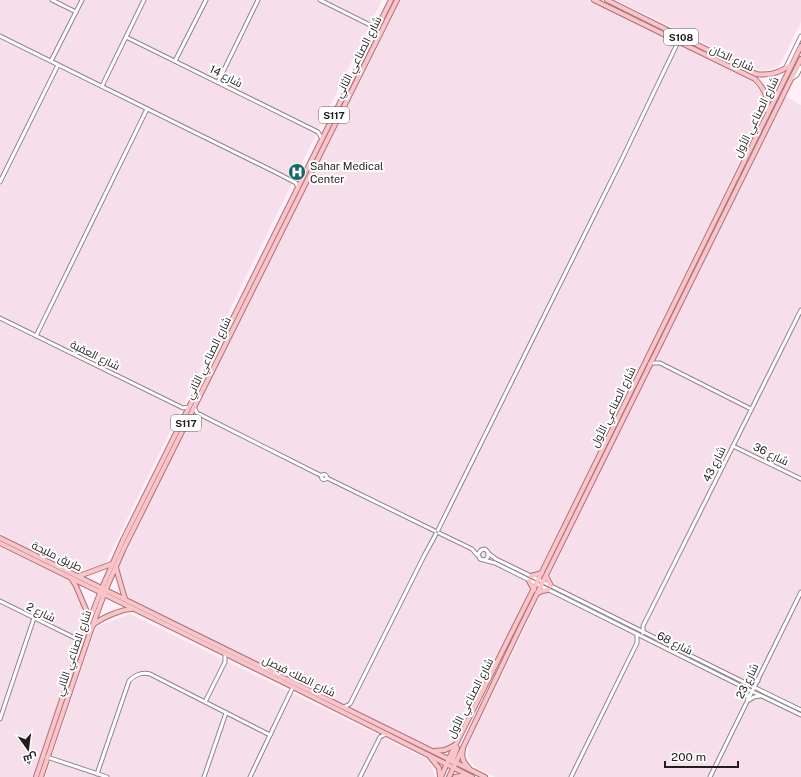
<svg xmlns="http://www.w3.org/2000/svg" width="801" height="777" font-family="'Public Sans',Cairo,sans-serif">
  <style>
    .built { fill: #f6dfeb }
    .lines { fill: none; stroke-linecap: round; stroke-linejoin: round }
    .minor-casing { stroke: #90838a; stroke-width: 5 }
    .major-casing { stroke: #ab7176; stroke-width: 6 }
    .minor { stroke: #fff; stroke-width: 3 }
    .major { stroke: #f9c5ca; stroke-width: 4 }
    .labels { text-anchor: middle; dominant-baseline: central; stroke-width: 4; stroke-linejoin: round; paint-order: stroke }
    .shield { fill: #fff; stroke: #646062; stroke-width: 1 }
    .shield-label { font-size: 10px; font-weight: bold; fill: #211c1e }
    .street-label { font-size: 11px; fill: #211c1e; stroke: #fff }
    .poi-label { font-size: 11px; fill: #211c1e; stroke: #fff; text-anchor: start }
  </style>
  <rect width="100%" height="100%" fill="#ffeff7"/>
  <g class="built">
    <polygon points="0,0 382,0 105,564 75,572 0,534"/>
    <polygon points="397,0 589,0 753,82 762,93 766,107 764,113 455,742 445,748 432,750 128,599 118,567"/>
    <polygon points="616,0 801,0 801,22 780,65 772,69 762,71"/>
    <polygon points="783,95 801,105 801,777 495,777 474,766 468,756 468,745"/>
    <polygon points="0,547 71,581 78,595 86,622 35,777 0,777"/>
    <polygon points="130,614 425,758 432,766 435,777 45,777 96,627"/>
  </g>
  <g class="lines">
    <g class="minor-casing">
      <g id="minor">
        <polyline points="52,0 76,12"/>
        <polyline points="320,0 372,26 379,25"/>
        <polyline points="0,36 277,173 296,183 298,188"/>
        <polyline points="126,37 318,132 322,139"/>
        <polyline points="51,61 82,0"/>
        <polyline points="175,61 206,0"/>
        <polyline points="786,67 801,36"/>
        <polyline points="791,79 797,75 801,67"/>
        <polyline points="218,82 258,0"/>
        <polyline points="102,86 144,0"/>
        <polyline points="0,182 58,65"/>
        <polyline points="0,318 183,408 189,407"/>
        <polyline points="36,336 147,109"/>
        <polyline points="650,363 660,363 751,409"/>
        <polyline points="194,407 197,413 322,476"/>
        <polyline points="733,446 801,479"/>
        <circle cx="324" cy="477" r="2.5"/>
        <polyline points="327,478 435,531"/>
        <polyline points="438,530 621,161 678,42"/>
        <polyline points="439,533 472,549 477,555"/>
        <path d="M488 553 496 559C598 608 699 661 801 710"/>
        <polyline points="485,560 488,557 488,552 485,549 481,550 478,554 480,559 495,563 743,687 801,715"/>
        <polyline points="0,601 75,638 80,644"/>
        <polyline points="643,633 643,626 801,310"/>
        <polyline points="746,683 758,681"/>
        <polyline points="744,688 747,693 748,699"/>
        <polyline points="749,700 754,697 760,696"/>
        <polyline points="205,702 225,662 225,654"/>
        <polyline points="344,707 350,704 424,556 436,534"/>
        <polyline points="0,719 34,618"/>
        <polyline points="47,757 107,777"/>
        <path d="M97 774 129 681C134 675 142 672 150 674L270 735"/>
        <polyline points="204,777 226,713"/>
        <polyline points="250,777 293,687"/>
        <polyline points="360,777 380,737 386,734"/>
        <polyline points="571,777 637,643 637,634"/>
        <polyline points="710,777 801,592"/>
      </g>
    </g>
    <g class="major-casing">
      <g id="major">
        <path d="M594 0 755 79C763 87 769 98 767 110"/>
        <path d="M607 0 756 74C769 76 780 73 790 65"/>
        <polyline points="0,538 485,777"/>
        <polyline points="0,543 293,687 472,777"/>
        <polyline points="116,568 125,599"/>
        <polyline points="79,576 112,564"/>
        <polyline points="531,576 542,573"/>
        <polyline points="546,576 551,586"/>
        <polyline points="71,578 76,586 90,619"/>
        <polyline points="529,581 534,590"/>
        <polyline points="538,593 542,591 548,590"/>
        <path d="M93 625C101 618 122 609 132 609"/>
        <path d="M463 749C461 757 463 762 469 768"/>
        <polyline points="435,751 445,750 455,745"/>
        <polyline points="430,757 439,768 440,776"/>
        <polyline points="452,762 457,748"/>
        <polyline points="36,777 83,637 102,588 123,540 391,0"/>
        <polyline points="41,777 92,627 106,589 124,548 397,0"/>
        <polyline points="441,777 451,754 539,578 801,46"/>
        <polyline points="449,777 519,630 801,59"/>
        <polyline points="455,777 466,775"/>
      </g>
    </g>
    <use href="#minor" class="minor"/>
    <use href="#major" class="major"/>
  </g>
  <defs>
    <g id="hospital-disc" transform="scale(0.9)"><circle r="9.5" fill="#176668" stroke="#fff"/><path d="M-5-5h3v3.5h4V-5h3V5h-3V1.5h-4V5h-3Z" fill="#fff"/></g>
  </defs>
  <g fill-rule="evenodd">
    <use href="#hospital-disc" x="297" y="172"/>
  </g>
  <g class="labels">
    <g class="shield">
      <rect x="664" y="29" width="34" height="16" rx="3"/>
      <rect x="319" y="107" width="30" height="16" rx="3"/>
      <rect x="171" y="415" width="30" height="16" rx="3"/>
    </g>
    <g class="shield-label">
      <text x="681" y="37">S108</text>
      <text x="334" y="115">S117</text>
      <text x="186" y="423">S117</text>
    </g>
    <g class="street-label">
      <text transform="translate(358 57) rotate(-63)">شارع الصناعي الثاني</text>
      <text transform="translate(732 58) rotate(25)">شارع الخان</text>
      <text transform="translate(226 76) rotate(27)">شارع 14</text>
      <text transform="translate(756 117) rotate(-64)">شارع الصناعي الأول</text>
      <text transform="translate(95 355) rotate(26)">شارع العقبة</text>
      <text transform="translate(208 358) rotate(-64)">شارع الصناعي الثاني</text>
      <text transform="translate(613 407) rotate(-64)">شارع الصناعي الأول</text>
      <text transform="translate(771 454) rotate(26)">شارع 36</text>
      <text transform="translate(714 464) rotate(-64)">شارع 43</text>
      <text transform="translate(57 556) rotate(26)">طريق مليحة</text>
      <text transform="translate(41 612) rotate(26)">شارع 2</text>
      <text transform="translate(675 643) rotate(26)">شارع 68</text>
      <text transform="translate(73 653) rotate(-71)">شارع الصناعي الثاني</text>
      <text transform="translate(299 676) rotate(26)">شارع الملك فيصل</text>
      <text transform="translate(747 681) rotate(-64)">شارع 23</text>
      <text transform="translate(470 698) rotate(-63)">شارع الصناعي الأول</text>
    </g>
    <g class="poi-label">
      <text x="310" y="166">Sahar Medical<tspan x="310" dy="13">Center</tspan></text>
    </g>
  </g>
  <g transform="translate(28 749) rotate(166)" stroke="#ffffff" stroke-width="3" paint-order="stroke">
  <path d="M0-3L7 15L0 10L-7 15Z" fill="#211c1e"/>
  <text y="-6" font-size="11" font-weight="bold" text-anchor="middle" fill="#211c1e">ش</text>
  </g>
  <path d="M665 761v6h73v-6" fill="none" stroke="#211c1e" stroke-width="2"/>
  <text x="671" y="761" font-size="12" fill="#211c1e" stroke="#ffffff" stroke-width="3" paint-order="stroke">200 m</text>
</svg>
